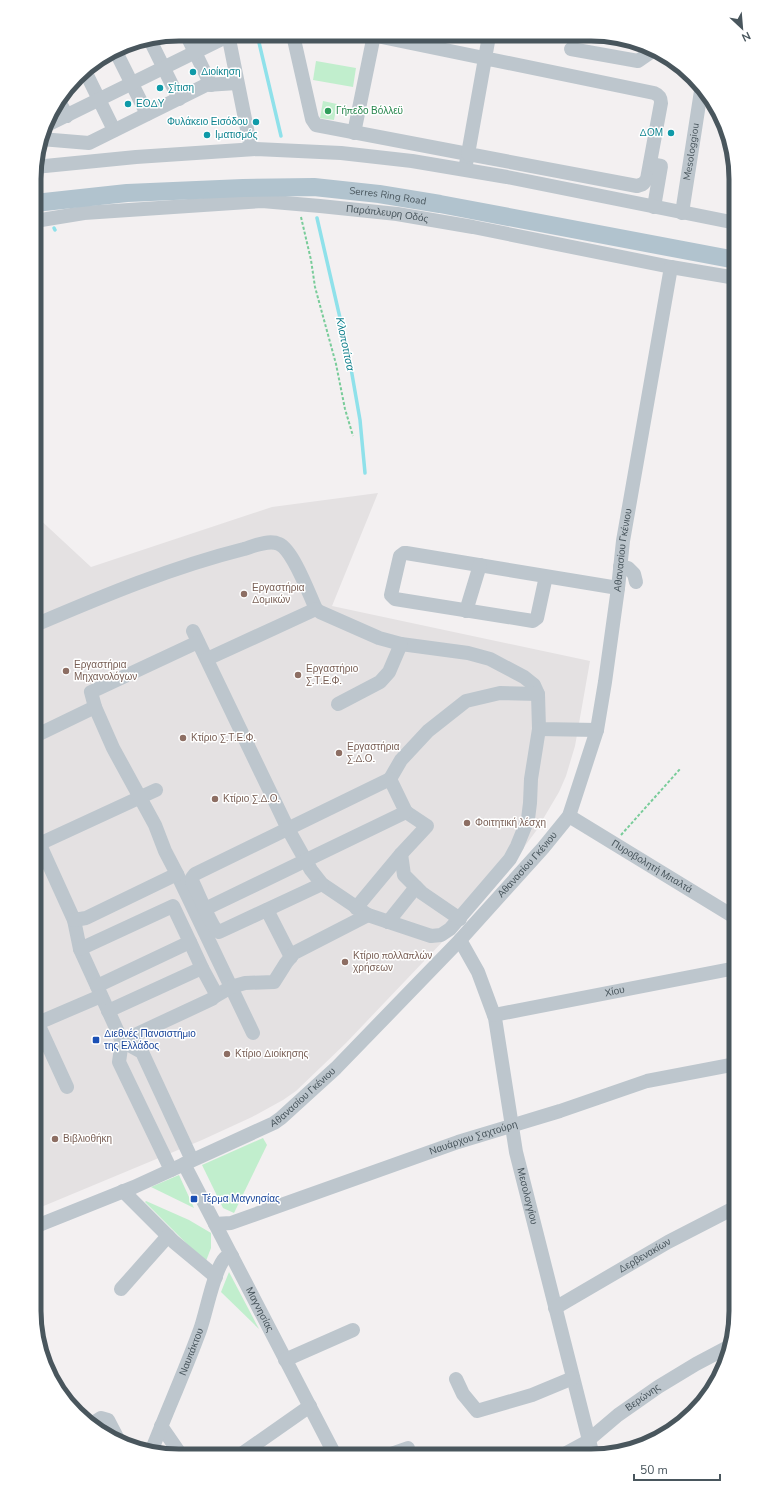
<svg xmlns="http://www.w3.org/2000/svg" width="770" height="1490" font-family="'Nunito Sans',sans-serif">
  <style>
    .education { fill: #e4e1e2 }
    .green { fill: #c1eecd }
    .lines { fill: none; stroke-linecap: round; stroke-linejoin: round }
    .stream { stroke: #8fe1ea; stroke-width: 3.5 }
    .path { stroke: #79cc9a; stroke-width: 2; stroke-dasharray: 3 2; stroke-linecap: butt }
    .minor { stroke: #bdc6cd; stroke-width: 14 }
    .major { stroke: #b1c3ce; stroke-width: 18 }
    .culture-dot { fill: #0f9aa8; stroke: #fff; stroke-width: 1.5 }
    .leisure-dot { fill: #2e9e5b; stroke: #fff; stroke-width: 1.5 }
    .education-dot { fill: #8d6e63; stroke: #fff; stroke-width: 1.5 }
    .transit-dot { fill: #1a4fb4; stroke: #fff; stroke-width: 1.5 }
    .labels { text-anchor: middle; dominant-baseline: central; stroke-width: 3; stroke-linejoin: round; paint-order: stroke }
    .culture-label { font-size: 10px; fill: #0d838f; stroke: #fff; text-anchor: start }
    .leisure-label { font-size: 10px; fill: #27864d; stroke: #fff; text-anchor: start }
    .street-label { font-size: 10px; fill: #49565d; stroke: #fff }
    .education-label { font-size: 10px; fill: #785e54; stroke: #fff; text-anchor: start }
    .transit-label { font-size: 10px; fill: #164399; stroke: #fff; text-anchor: start }
    .water-label { font-size: 11px; font-style: italic; fill: #107f8b; stroke: #fff }
    .rim { fill: none; stroke: #49565d; stroke-width: 5 }
  </style>
  <rect width="100%" height="100%" fill="#f3f0f1"/>
  <polygon class="education" points="378,493 332,606 590,661 575,746 566,776 559,792 536,831 516,858 446,938 346,1043 296,1091 283,1100 252,1117 202,1140 34,1210 35,515 91,567 272,507"/>
  <g class="green">
    <polygon points="316,61 356,68 353,87 313,80"/>
    <polygon points="323,101 337,104 334,120 320,118"/>
    <polygon points="263,1138 267,1145 234,1213 223,1208 202,1165"/>
    <polygon points="179,1175 194,1208 151,1187"/>
    <polygon points="146,1201 189,1220 211,1233 211,1248 206,1261 205,1262 145,1202"/>
    <polygon points="229,1272 259,1329 221,1292"/>
  </g>
  <g class="lines">
    <g class="stream">
      <polyline points="257,34 281,136"/>
      <polyline points="35,188 37,193"/>
      <polyline points="317,218 349,357 360,420 365,473"/>
      <polyline points="54,228 55,230"/>
    </g>
    <g class="path">
      <polyline points="301,217 311,260 315,287 336,364 345,409 353,436"/>
      <polyline points="621,835 681,768"/>
    </g>
    <g class="minor">
      <polyline points="186,34 211,85"/>
      <polyline points="228,34 251,149"/>
      <polyline points="293,35 312,119 316,125 468,154 466,164"/>
      <path d="M372 35 654 93C659 95 661 97 661 103L647 179 643 184 637 186 468 154 489 36"/>
      <polyline points="150,40 179,99"/>
      <polyline points="571,49 638,61 651,52"/>
      <polyline points="115,50 147,114"/>
      <polyline points="84,69 114,130"/>
      <polyline points="59,101 67,116"/>
      <polyline points="45,126 228,36"/>
      <polyline points="354,133 374,35"/>
      <polyline points="41,139 89,143 206,85 237,83"/>
      <polyline points="650,164 661,166 654,207"/>
      <polyline points="35,167 136,157 256,149 341,153 412,161 507,177 736,223"/>
      <path id="s1" d="M682 213 701 91"/>
      <path id="s2" d="M35 221 84 213 262 201 320 206 397 214 473 227 671 267 736 278"/>
      <polyline points="620,567 628,568 634,574 636,582"/>
      <polyline points="546,576 537,618 533,621 395,599 391,595 400,556 404,553 406,553 618,588"/>
      <polyline points="466,611 480,565"/>
      <path d="M35 625C103 596 172 567 244 549 254 546 269 539 279 544 293 550 309 594 316 609L320 612 379 638 401 644 468 653 490 659 524 677 534 685 538 694 539 729 597 730"/>
      <polyline points="193,631 288,829 311,870 322,884 368,915 431,936 441,935 450,929 510,859 517,846 528,819 530,803 531,779 539,729"/>
      <polyline points="207,659 316,609"/>
      <polyline points="338,704 380,682 389,672 401,644"/>
      <polyline points="35,736 95,707"/>
      <polyline points="390,779 401,760 428,731 466,701 500,693 538,694"/>
      <path id="s3" d="M569 816 736 918"/>
      <polyline points="35,834 74,920 80,949 122,1041 119,1062 171,1170"/>
      <polyline points="39,844 156,790"/>
      <polyline points="401,854 404,875 422,893 460,919"/>
      <polyline points="177,874 253,1033"/>
      <polyline points="356,908 401,854 427,826 406,812"/>
      <path d="M205 909 406 812 390 779 195 874 192 878V881C197 890 212 929 219 932L322 884"/>
      <polyline points="267,910 291,957"/>
      <polyline points="74,920 86,918 177,874 165,851 155,825 113,748 95,707 91,692 198,642"/>
      <polyline points="388,922 416,887"/>
      <path id="s4" d="M460 940 478 972 495 1018 516 1152 593 1456"/>
      <polyline points="190,942 202,968"/>
      <polyline points="80,949 173,906 190,942 97,986"/>
      <polyline points="214,997 231,987 245,983 274,982 286,963 294,953 368,915"/>
      <polyline points="108,1011 202,968 215,992 215,995 212,999 122,1041"/>
      <polyline points="34,1015 67,1087"/>
      <path id="s5" d="M494 1015 736 968"/>
      <polyline points="38,1023 101,996"/>
      <polyline points="122,1041 142,1052 192,1160"/>
      <path id="s6" d="M184 1164 335 1455"/>
      <polyline points="123,1191 174,1242 216,1277"/>
      <path id="s7" d="M215 1224 231 1223 458 1142 560 1111 647 1081 736 1064"/>
      <path id="s8" d="M34 1227 134 1187 274 1123 281 1118 336 1068 460 940 543 848 569 816 597 730 605 682 618 588 623 541 671 267"/>
      <polyline points="121,1289 168,1236"/>
      <path id="s9" d="M555 1308 668 1242 736 1207"/>
      <polyline points="285,1360 353,1330"/>
      <polyline points="456,1379 463,1394 477,1411 532,1395 573,1378"/>
      <polyline points="90,1425 101,1418 108,1420 120,1443"/>
      <polyline points="161,1426 181,1455"/>
      <path id="s10" d="M151 1452C167 1411 185 1371 200 1330 206 1314 214 1269 225 1258L232 1256"/>
      <polyline points="240,1455 310,1406"/>
      <polyline points="388,1455 408,1448"/>
      <path id="s11" d="M561 1456 585 1443 618 1415 658 1387 696 1364 730 1346"/>
    </g>
    <path class="major" id="s12" d="M35 203 127 193 243 188 314 187 379 194 440 204 736 260"/>
  </g>
  <g class="culture-dot">
    <circle cx="193" cy="72" r="4"/>
    <circle cx="160" cy="88" r="4"/>
    <circle cx="128" cy="104" r="4"/>
    <circle cx="256" cy="122" r="4"/>
    <circle cx="671" cy="133" r="4"/>
    <circle cx="207" cy="135" r="4"/>
  </g>
  <circle class="leisure-dot" cx="328" cy="111" r="4"/>
  <g class="education-dot">
    <circle cx="244" cy="594" r="4"/>
    <circle cx="66" cy="671" r="4"/>
    <circle cx="298" cy="675" r="4"/>
    <circle cx="183" cy="738" r="4"/>
    <circle cx="339" cy="753" r="4"/>
    <circle cx="215" cy="799" r="4"/>
    <circle cx="467" cy="823" r="4"/>
    <circle cx="345" cy="962" r="4"/>
    <circle cx="227" cy="1054" r="4"/>
    <circle cx="55" cy="1139" r="4"/>
  </g>
  <g class="transit-dot">
    <rect x="92" y="1036" width="8" height="8" rx="2"/>
    <rect x="190" y="1195" width="8" height="8" rx="2"/>
  </g>
  <g class="labels">
    <g class="culture-label">
      <text x="201" y="72">Διοίκηση</text>
      <text x="168" y="88">Σίτιση</text>
      <text x="136" y="104">ΕΟΔΥ</text>
      <text x="248" y="122" text-anchor="end">Φυλάκειο Εισόδου</text>
      <text x="663" y="133" text-anchor="end">ΔΟΜ</text>
      <text x="215" y="135">Ιματισμός</text>
    </g>
    <g class="leisure-label">
      <text x="336" y="111">Γήπεδο Βόλλεϋ</text>
    </g>
    <g class="street-label">
      <text stroke="none"><textPath href="#s1" startOffset="62">Mesologgiou</textPath></text>
      <text stroke="none"><textPath href="#s12" startOffset="354">Serres Ring Road</textPath></text>
      <text stroke="none"><textPath href="#s2" startOffset="354">Παράπλευρη Οδός</textPath></text>
      <text stroke="none"><textPath href="#s8" startOffset="960">Αθανασίου Γκένιου</textPath></text>
      <text stroke="none"><textPath href="#s8" startOffset="624">Αθανασίου Γκένιου</textPath></text>
      <text stroke="none"><textPath href="#s3" startOffset="97">Πυροβολητή Μπαλτά</textPath></text>
      <text stroke="none"><textPath href="#s5" startOffset="123">Χίου</textPath></text>
      <text stroke="none"><textPath href="#s8" startOffset="300">Αθανασίου Γκένιου</textPath></text>
      <text stroke="none"><textPath href="#s7" startOffset="273">Ναυάρχου Σαχτούρη</textPath></text>
      <text stroke="none"><textPath href="#s4" startOffset="267">Μεσολογγίου</textPath></text>
      <text stroke="none"><textPath href="#s9" startOffset="104">Δερβενακίων</textPath></text>
      <text stroke="none"><textPath href="#s6" startOffset="164">Μαγνησίας</textPath></text>
      <text stroke="none"><textPath href="#s10" startOffset="108">Ναυπάκτου</textPath></text>
      <text stroke="none"><textPath href="#s11" startOffset="101">Βερώνης</textPath></text>
    </g>
    <g class="education-label">
      <text x="252" y="588">Εργαστήρια<tspan x="252" dy="12">Δομικών</tspan></text>
      <text x="74" y="665">Εργαστήρια<tspan x="74" dy="12">Μηχανολόγων</tspan></text>
      <text x="306" y="669">Εργαστήριο<tspan x="306" dy="12">Σ.Τ.Ε.Φ.</tspan></text>
      <text x="191" y="738">Κτίριο Σ.Τ.Ε.Φ.</text>
      <text x="347" y="747">Εργαστήρια<tspan x="347" dy="12">Σ.Δ.Ο.</tspan></text>
      <text x="223" y="799">Κτίριο Σ.Δ.Ο.</text>
      <text x="475" y="823">Φοιτητική λέσχη</text>
      <text x="353" y="956">Κτίριο πολλαπλών<tspan x="353" dy="12">χρήσεων</tspan></text>
      <text x="235" y="1054">Κτίριο Διοίκησης</text>
      <text x="63" y="1139">Βιβλιοθήκη</text>
    </g>
    <g class="transit-label">
      <text x="104" y="1034">Διεθνές Πανσιστήμιο<tspan x="104" dy="12">της Ελλάδος</tspan></text>
      <text x="202" y="1199">Τέρμα Μαγνησίας</text>
    </g>
    <g class="water-label">
      <text transform="translate(345 344) rotate(78)">Κλοποτίτσα</text>
    </g>
  </g>
  <path d="M0 0H770V1490H0ZM179 41H591A138 138 0 0 1 729 179V1311A138 138 0 0 1 591 1449H179A138 138 0 0 1 41 1311V179A138 138 0 0 1 179 41Z" fill="#fff" fill-rule="evenodd"/>
  <path class="rim" d="M179 41H591A138 138 0 0 1 729 179V1311A138 138 0 0 1 591 1449H179A138 138 0 0 1 41 1311V179A138 138 0 0 1 179 41Z"/>
  <g transform="translate(742 28) rotate(154)" stroke="#ffffff" stroke-width="3" paint-order="stroke">
  <path d="M0-3L7 15L0 10L-7 15Z" fill="#49565d"/>
  <text y="-6" font-size="11" font-weight="bold" text-anchor="middle" fill="#49565d">N</text>
  </g>
  <path d="M634 1474v6h86v-6" fill="none" stroke="#49565d" stroke-width="2"/>
  <text x="640" y="1474" font-size="12" fill="#49565d" stroke="#ffffff" stroke-width="3" paint-order="stroke">50 m</text>
</svg>
